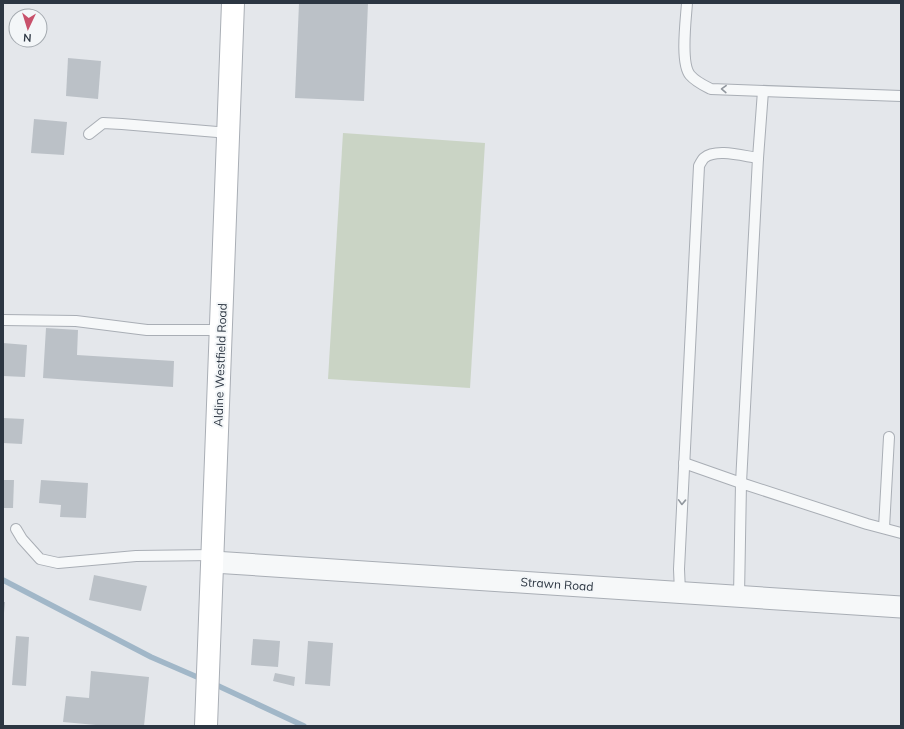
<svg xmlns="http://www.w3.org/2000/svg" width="904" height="729" font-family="Mulish,sans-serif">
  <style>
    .green { fill: #cad4c5 }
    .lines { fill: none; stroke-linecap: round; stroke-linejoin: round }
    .stream { stroke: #a1b7c8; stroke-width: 5.5 }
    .building { fill: #bbc1c7 }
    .service-casing { stroke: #a9aeb5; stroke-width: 12 }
    .minor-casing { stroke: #a9aeb5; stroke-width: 23 }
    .secondary-casing { stroke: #a9aeb5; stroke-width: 24 }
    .service { stroke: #f6f8f9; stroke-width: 10 }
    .minor { stroke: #f6f8f9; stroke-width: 21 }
    .secondary { stroke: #fff; stroke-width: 22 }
    .oneway { stroke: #91979e }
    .labels { text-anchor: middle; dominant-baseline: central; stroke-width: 4; stroke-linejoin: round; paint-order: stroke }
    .street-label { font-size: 12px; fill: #2c3642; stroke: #f3f6f8 }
  </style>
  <rect width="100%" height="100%" fill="#e4e7eb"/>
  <polygon class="green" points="343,133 485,143 470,388 328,379"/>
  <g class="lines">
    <g class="stream">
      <polyline points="3,580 151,657 204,680"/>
      <polyline points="212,683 304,726"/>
    </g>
  </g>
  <g class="building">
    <polygon points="299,3 368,3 364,101 295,98"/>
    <polygon points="68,58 101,61 98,99 66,96"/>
    <polygon points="34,119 67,122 64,155 31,153"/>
    <polygon points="46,328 78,330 77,355 174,361 173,387 43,378"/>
    <polygon points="3,343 27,345 25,377 3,376"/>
    <polygon points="3,418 24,419 22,444 3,443"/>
    <polygon points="3,480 14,480 13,508 3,508"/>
    <polygon points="41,480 88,483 86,518 60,517 61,505 39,503"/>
    <polygon points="94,575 147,586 141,611 89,600"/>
    <polygon points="3,602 5,602 4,613 3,613"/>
    <polygon points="16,636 29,637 26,686 12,685"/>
    <polygon points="253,639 280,641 278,667 251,665"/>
    <polygon points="308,641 333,643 330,686 305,684"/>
    <polygon points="91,671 149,677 144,726 107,726 63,722 66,696 89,698"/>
    <polygon points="275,673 295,677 294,686 273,681"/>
  </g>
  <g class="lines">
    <g class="service-casing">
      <g id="service">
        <path d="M687 3C686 19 680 63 690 75 696 82 703 85 711 89L901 96"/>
        <polyline points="89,134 103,123 122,124 229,133"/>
        <polyline points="3,320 76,321 147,330 222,330"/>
        <polyline points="684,463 741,483 758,158"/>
        <polyline points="884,528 889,437"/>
        <polyline points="16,529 22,539 40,559 58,563 136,556 213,555"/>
        <path d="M680 592 679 569 699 166C700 164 702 160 704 158 716 148 743 156 758 158L763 91"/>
        <polyline points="739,596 741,483 867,524 901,533"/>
      </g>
    </g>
    <g class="minor-casing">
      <polyline id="minor" points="213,562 901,607"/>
    </g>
    <g class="secondary-casing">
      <polyline id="secondary" points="206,726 233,3"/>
    </g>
    <use href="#service" class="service"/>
    <use href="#minor" class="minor"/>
    <use href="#secondary" class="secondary"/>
  </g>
  <defs><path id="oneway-chevron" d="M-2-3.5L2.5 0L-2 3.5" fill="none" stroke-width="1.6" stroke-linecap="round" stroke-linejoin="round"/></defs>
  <g class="oneway">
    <use href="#oneway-chevron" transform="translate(724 89) rotate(-178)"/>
    <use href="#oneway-chevron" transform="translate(682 502) rotate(92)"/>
  </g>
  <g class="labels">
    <g class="street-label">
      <text transform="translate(220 365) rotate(-88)">Aldine Westfield Road</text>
      <text transform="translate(557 584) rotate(4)">Strawn Road</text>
    </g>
  </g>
  <rect width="904" height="729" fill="none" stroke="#2c3642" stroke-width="8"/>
  <g transform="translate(28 28) rotate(184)"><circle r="19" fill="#f3f6f8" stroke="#a3a9af"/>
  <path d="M0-3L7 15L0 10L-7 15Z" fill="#c8516b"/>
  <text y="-6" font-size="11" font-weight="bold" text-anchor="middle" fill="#2c3642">N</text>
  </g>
</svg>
